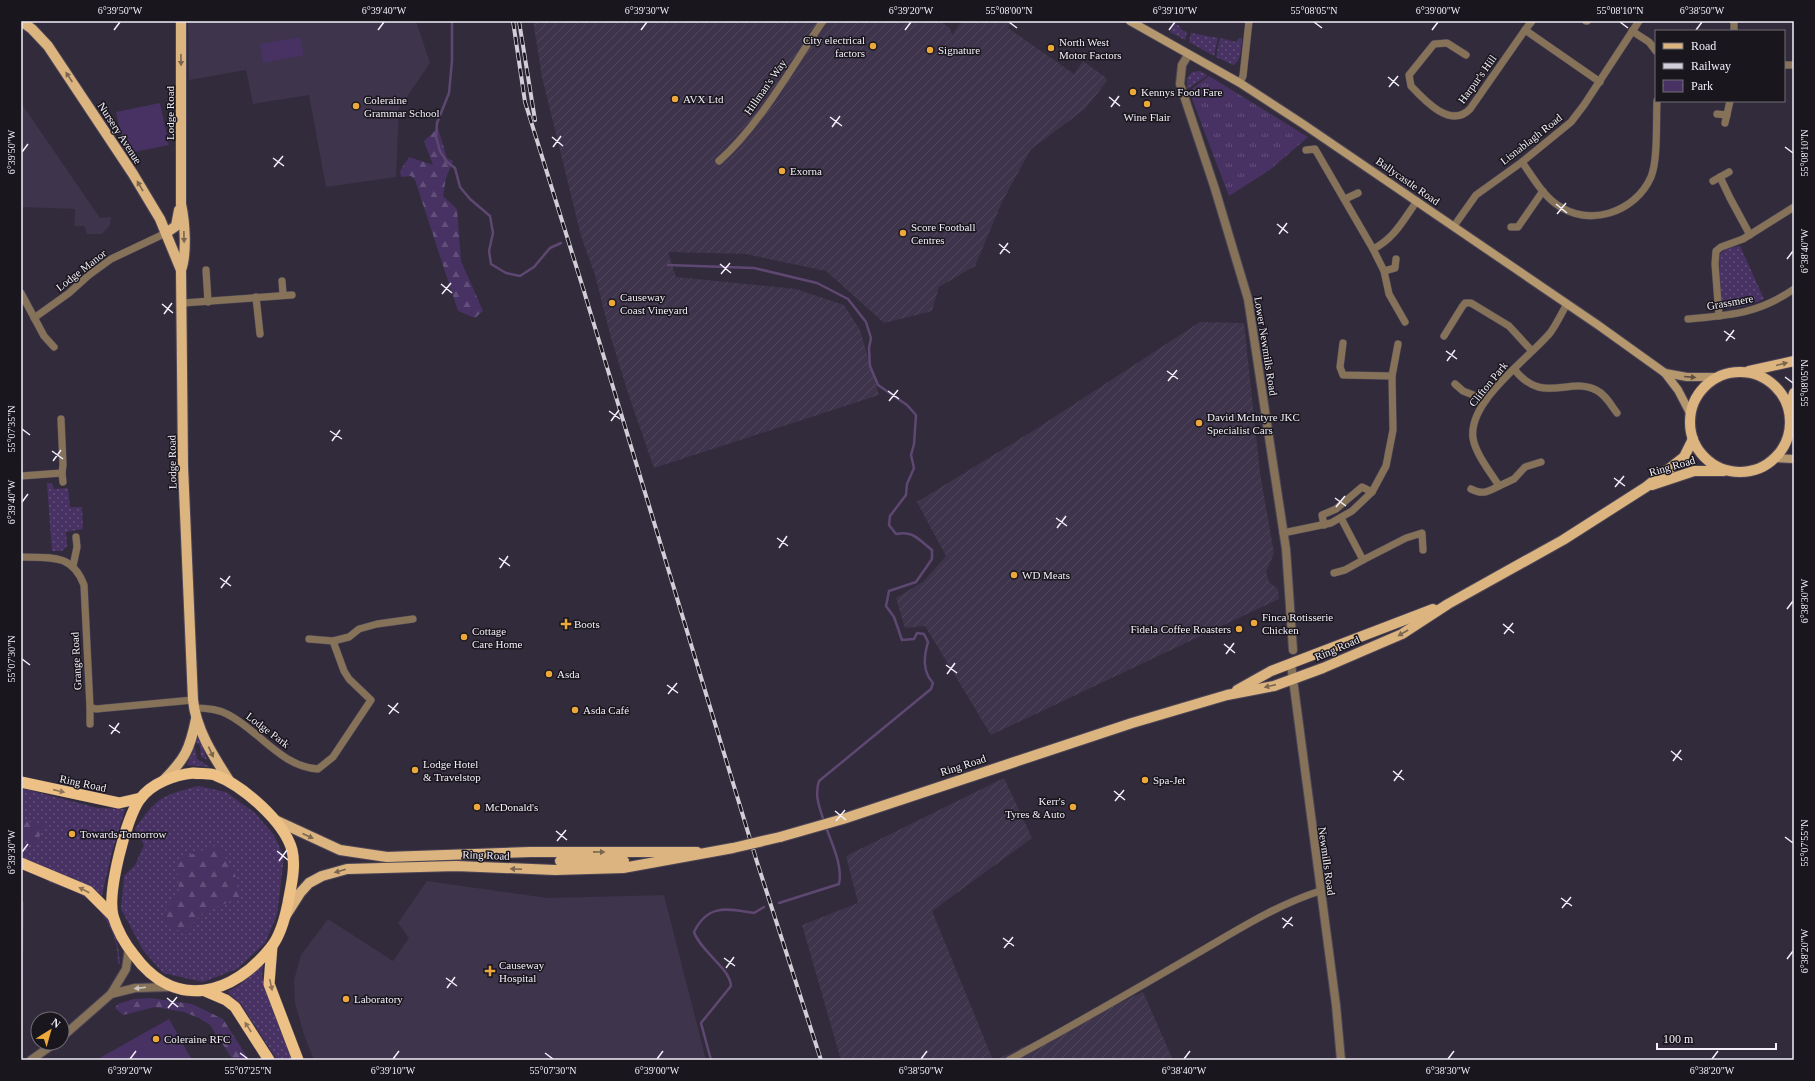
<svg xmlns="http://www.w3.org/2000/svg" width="1815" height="1081" font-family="'Times New Roman',serif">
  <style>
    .built { fill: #3e344b }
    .industrial { fill: url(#industrial-furrows) }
    .grass { fill: url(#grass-dots) }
    .forest { fill: url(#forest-firs) }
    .park { fill: url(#park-tufts) }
    .pitch { fill: #483263 }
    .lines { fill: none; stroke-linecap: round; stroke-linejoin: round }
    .stream { stroke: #5e4871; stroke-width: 2.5 }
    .minor-casing { stroke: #4d4657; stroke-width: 8 }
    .tertiary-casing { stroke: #4d4657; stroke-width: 10 }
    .secondary-casing { stroke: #4d4657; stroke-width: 10 }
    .primary-casing { stroke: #4d4657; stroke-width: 12 }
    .trunk-casing { stroke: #4d4657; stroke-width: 12 }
    .minor { stroke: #857259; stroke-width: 7 }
    .tertiary { stroke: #857259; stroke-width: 8 }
    .secondary { stroke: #b6986f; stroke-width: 8 }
    .primary { stroke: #dcb47f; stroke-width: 10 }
    .trunk { stroke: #edc186; stroke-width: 11 }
    .rail-casing { stroke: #d1cdd9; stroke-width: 4 }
    .rail { stroke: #19161d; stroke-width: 2.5; stroke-dasharray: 8; stroke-linecap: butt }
    .primary-bridge-casing { stroke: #4d4657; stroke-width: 12; stroke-linecap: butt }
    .primary-bridge { stroke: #dcb47f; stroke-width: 10 }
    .oneway { fill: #7a654e }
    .oneway2 { fill: #605042 }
    .oneway3 { fill: #8e7457 }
    .oneway4 { fill: #ccc3c2 }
    .ticks { fill: none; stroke: #f3effa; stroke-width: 1.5 }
    .poi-dot { fill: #eda83b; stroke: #19161d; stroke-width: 1.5 }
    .labels { text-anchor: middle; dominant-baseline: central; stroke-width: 3; stroke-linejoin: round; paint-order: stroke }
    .poi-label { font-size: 11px; fill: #f3effa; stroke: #19161d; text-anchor: start }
    .street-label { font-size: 11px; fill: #f3effa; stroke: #19161d }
    .neatline { fill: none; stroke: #f3effa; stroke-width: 1.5 }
    .ticks-label { font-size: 10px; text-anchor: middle; fill: #f3effa }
  </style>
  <defs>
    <pattern id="industrial-furrows" width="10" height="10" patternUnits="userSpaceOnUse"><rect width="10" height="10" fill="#3e344b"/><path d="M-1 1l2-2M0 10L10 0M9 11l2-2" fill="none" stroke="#51485d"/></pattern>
    <pattern id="grass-dots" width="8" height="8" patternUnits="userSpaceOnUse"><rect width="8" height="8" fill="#483263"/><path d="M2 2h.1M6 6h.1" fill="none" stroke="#63507a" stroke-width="1.8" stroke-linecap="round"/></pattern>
    <pattern id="forest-firs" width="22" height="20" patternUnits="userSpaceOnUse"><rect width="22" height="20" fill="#483263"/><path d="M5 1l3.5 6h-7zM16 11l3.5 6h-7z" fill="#63507a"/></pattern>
    <pattern id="park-tufts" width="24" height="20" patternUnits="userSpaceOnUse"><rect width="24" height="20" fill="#483263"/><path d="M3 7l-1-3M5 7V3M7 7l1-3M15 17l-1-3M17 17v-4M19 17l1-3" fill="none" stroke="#63507a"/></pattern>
  </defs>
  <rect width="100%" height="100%" fill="#322b3c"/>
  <g class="built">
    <polygon points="188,21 416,21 430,63 399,108 396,177 326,187 309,95 253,104 246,70 189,80"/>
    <polygon points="21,103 100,218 111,217 110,225 102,234 87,234 84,226 74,226 75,209 21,207"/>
    <polygon points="427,881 548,898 664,895 706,1060 314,1060 304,1035 295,1003 294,980 301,955 328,919 393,961 409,938 398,923"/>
  </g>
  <g class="industrial">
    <polygon points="533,21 940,21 950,28 952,35 962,21 1013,21 1008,28 1074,74 1083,61 1105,77 1107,81 1085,109 1031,149 1002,202 975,266 939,287 932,311 884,323 826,271 746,254 668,252 676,277 796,289 844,305 860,330 879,395 654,468 628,393 611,338 595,275 581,236 542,77"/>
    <polygon points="1200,322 1244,323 1260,473 1274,553 1266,572 1269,582 1278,589 1279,599 991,735 925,626 905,628 896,598 923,582 946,556 917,502 1036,429"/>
    <polygon points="1004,778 1032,838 932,911 993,1060 841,1060 802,925 858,903 846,856"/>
    <polygon points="1143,992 1173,1060 995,1060"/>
  </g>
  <g class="grass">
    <polygon points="1175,24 1180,26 1181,30 1187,32 1185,40 1170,32"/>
    <polygon points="1191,33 1218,38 1214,56 1189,42"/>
    <path d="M1220 38 1236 42 1239 38H1242C1241 46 1242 61 1233 65L1216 57Z"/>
    <polygon points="1200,71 1206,74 1207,76 1187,89 1187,78 1192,72"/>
    <polygon points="1740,246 1764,299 1752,304 1726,309 1723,302 1720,302 1719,255 1727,248"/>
    <polygon points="47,483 52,483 54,489 68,488 70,507 82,507 83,529 66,532 67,546 62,551 52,551"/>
    <polygon points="197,727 207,760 201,757 200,746 196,742"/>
    <polygon points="195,747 197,759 210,767 187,765"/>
    <path d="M198 786 226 792 255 813 274 835 284 857 277 915 265 943 237 969 203 982 163 973 143 950 121 909 124 876 135 865 144 845 135 829C157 797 161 796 198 786Z"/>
    <polygon points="21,788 98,808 125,809 112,852 102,895 87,885 21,858"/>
    <path d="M45 879C58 884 74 888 85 895 108 910 119 938 120 964H118C119 933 101 903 72 890 65 887 49 884 45 879Z"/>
    <polygon points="263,964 262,976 265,987 295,1060 277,1060 241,1004 227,992 238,986"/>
  </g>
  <g class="forest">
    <polygon points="438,128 447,158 453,161 446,178 443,196 457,209 461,261 483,311 475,318 458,311 415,180 411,176 401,177 400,171 409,157 433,165 424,141"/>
    <polygon points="21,820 46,826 34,845 21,837"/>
    <polygon points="217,845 234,870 240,897 203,913 183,934 161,917 179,892 177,860"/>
    <polygon points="150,998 192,1004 223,1019 249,1060 233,1060 210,1025 199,1018 184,1012 155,1007 123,1015 115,1008 118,1004 134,999"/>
  </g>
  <polygon class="park" points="1209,76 1308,137 1271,169 1229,196 1189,91"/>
  <g class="pitch">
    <polygon points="300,37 304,55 263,63 260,44"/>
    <polygon points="160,103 169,145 125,154 116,112"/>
    <polygon points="21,902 24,902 22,1031 21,1031"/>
    <polygon points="169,1019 192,1060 96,1060"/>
  </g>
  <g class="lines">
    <g class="stream">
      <polyline points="452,21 452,61 449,93 437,123 436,137 440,151 447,162 455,168 460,187 470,199 490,216 493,233 489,251 491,264 506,273 520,276 534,267 550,248 561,243"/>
      <path d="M668 265 754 268 817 283 848 299 866 322 871 338 869 348 870 366 878 385 907 405 916 415 914 444 911 455 914 468 907 484 906 495 890 516 889 525 896 534C913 530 919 540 932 550V559L916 582 889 591 886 606 894 617 902 640 914 639 917 633 924 634 928 642C924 656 922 671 933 683L931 689 819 781C814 796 820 808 824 822"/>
      <path d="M779 903 839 884C843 866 832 844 826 827"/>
      <path d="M711 1060 701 1023 731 986C730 968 701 952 694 932 708 903 728 909 754 913L764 907"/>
    </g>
    <g class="minor-casing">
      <g id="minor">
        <polyline points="1532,21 1525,30 1600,82"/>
        <polyline points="1586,21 1587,21"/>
        <polyline points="1632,31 1649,42 1656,51"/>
        <polyline points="1734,31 1734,21"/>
        <path d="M1466 55 1447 43 1434 44 1409 75 1411 86C1425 101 1451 129 1470 109L1525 30"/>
        <polyline points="1784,65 1794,65"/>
        <polyline points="1240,83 1243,76 1249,21"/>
        <polyline points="1717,114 1727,115"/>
        <polyline points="1725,123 1730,101"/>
        <path d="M1306 150 1315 149 1373 249C1394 239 1404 219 1417 201"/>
        <path d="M719 161C760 125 792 66 823 21"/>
        <path d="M1522 162C1532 176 1542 194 1556 204 1588 228 1635 213 1651 177 1658 160 1656 121 1657 101"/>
        <polyline points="1720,177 1730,198 1750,235"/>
        <polyline points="1713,181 1729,172"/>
        <polyline points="1345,199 1358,193"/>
        <polyline points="1454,226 1476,195 1522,162 1571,122 1584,105 1639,21"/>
        <polyline points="1511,227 1518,227 1543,191"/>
        <polyline points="1373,249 1384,271 1389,294 1405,322"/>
        <polyline points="206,270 208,302"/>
        <polyline points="1384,271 1395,268 1396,259"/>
        <polyline points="282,281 283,294"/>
        <polyline points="21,293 44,336 54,347"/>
        <polyline points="256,297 260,334"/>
        <polyline points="183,303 292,295"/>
        <polyline points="1719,316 1715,264 1716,251 1721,247 1743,239 1794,207"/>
        <polyline points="34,318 69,293 89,275 111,259 166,233"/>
        <path d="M1688 319C1730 315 1758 314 1794 289"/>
        <polyline points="1444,336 1462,307 1465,303 1471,303 1509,326 1532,351"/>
        <polyline points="1343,343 1340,367 1343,375 1392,376"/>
        <path d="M1514 369C1543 406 1568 376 1596 390 1605 394 1611 405 1617 413"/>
        <polyline points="1455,384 1463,391 1486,400"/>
        <path d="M1541 462 1525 467 1514 479 1499 486C1491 473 1475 453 1473 438 1468 401 1528 359 1550 333 1556 325 1561 314 1567 304"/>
        <polyline points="62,473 63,482"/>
        <polyline points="21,476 62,473 63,465 61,419"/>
        <path d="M1471 489C1483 495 1487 492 1499 486"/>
        <polyline points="1341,518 1363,560 1406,538 1422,533 1423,550"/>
        <polyline points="1324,525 1322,515 1336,509 1362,487 1372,492"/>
        <polyline points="1283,533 1331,523 1352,511 1372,492 1386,466 1393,430 1392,376 1398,344"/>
        <path d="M21 557C50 558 72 553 84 585L90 707 96 709 193 700"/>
        <polyline points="73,566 77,547 76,537"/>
        <polyline points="1334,573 1345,570 1363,560"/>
        <polyline points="309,639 333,641 349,637 359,629 377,624 413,619"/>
        <path d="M194 708C205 708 218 709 227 714 259 730 281 767 318 769L333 757 371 700 349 679 344 671 333 641"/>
        <polyline points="90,724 90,707"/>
        <path d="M1009 1060C1073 1026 1134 990 1196 954 1236 931 1276 905 1320 891"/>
      </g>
    </g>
    <g class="tertiary-casing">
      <g id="tertiary">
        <polyline points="1188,55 1182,65 1180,84 1215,189 1248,299 1286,549 1293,650"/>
        <polyline points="1291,664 1336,1005 1341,1060"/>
        <polyline points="111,994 135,988 171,987"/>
        <polyline points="62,1037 111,994 126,969 129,948"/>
        <polyline points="31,1060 55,1043"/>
      </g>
    </g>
    <g class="secondary-casing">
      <g id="secondary">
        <polyline points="1130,21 1240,83 1303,124 1598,325 1665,373 1678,390 1690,413"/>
        <polyline points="1665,373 1687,377 1716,377"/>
        <polyline points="1791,421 1794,430"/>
        <polyline points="1775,458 1794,459"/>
      </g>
    </g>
    <g class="primary-casing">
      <g id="primary">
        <polyline points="21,21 32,29 48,46 133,174 160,219 181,270"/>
        <path d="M181 21V204C185 222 187 254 181 270L183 466 193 700C196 730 214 757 230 782"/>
        <polyline points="166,233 176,226 179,210"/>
        <polyline points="1749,371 1794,361"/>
        <circle cx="1740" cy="422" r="50"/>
        <polyline points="1789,409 1794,393"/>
        <polyline points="1652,485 1694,471 1724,471"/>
        <polyline points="1237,690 1271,671 1433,609"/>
        <path d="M163 781C185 759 190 749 196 719"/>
        <polyline points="275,820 340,850 387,857 530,852 697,852"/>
        <polyline points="780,837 843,819 1132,723 1227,695 1274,686 1323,668 1402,634 1448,604 1563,540 1646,487 1684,457 1693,439"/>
        <polyline points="560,861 624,861"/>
        <polyline points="286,915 300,893 309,883 322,876 347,869 456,866 555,870 623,868 733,848"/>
      </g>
    </g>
    <g class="trunk-casing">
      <g id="trunk">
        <path d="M193 773C200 774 208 773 215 775 242 785 284 821 292 850 296 867 291 886 288 903 285 918 281 934 272 946 233 996 175 1011 134 955 125 944 117 929 113 916 107 892 126 818 140 799 152 783 174 775 193 773Z"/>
        <polyline points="21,782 119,803 141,798"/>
        <polyline points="21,863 88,891 113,916"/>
        <polyline points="272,946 269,984 298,1060"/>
        <polyline points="205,991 226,1000 235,1007 269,1060"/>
      </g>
    </g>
    <use href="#minor" class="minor"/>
    <use href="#tertiary" class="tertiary"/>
    <use href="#secondary" class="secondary"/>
    <use href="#primary" class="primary"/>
    <use href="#trunk" class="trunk"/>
    <g class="rail-casing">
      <g id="rail">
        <polyline points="513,21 525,102 583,288 757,862 821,1060"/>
        <polyline points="519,21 535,120"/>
      </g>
    </g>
    <use href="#rail" class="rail"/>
    <g class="primary-bridge-casing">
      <polyline id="primary-bridge" points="733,848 780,837"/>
    </g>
    <use href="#primary-bridge" class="primary-bridge"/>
  </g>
  <defs><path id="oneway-solid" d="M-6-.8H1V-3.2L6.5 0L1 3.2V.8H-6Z"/></defs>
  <g class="oneway">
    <use href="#oneway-solid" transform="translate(181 60) rotate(89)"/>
    <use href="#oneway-solid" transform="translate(69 77) rotate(-124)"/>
    <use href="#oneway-solid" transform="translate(140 186) rotate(-120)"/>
    <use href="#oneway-solid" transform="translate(184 237) rotate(89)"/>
    <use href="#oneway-solid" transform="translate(1782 364) rotate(-14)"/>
    <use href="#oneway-solid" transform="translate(1403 633) rotate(150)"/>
    <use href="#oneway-solid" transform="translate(1270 686) rotate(167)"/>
    <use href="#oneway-solid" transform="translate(211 752) rotate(65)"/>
    <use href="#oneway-solid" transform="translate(308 836) rotate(24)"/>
    <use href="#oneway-solid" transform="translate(599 852) rotate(1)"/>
    <use href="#oneway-solid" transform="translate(516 869) rotate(-178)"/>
    <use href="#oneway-solid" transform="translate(340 871) rotate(164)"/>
  </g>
  <use class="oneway2" href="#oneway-solid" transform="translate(1690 377) rotate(5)"/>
  <g class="oneway3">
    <use href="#oneway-solid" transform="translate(59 791) rotate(13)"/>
    <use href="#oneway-solid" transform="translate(84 890) rotate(-152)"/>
    <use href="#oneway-solid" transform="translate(271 985) rotate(78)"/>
    <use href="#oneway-solid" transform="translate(248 1027) rotate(-123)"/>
  </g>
  <use class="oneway4" href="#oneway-solid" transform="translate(140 988) rotate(173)"/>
  <path class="ticks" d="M1009 22 1017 28M1314 22 1322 28M1620 22 1628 28M114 30 120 22M378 30 384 22M641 30 647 22M905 30 911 22M1169 30 1175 22M1432 30 1438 22M1696 30 1702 22M1388 77 1399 86M1389 87 1398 76M1109 97 1120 106M1111 107 1119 96M830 117 842 126M832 127 840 116M552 137 563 146M553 147 561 136M1785 147 1793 153M22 152 28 144M273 158 284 166M274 167 283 156M1556 204 1567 213M1557 214 1566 203M1277 224 1288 233M1279 234 1287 223M999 244 1010 253M1000 254 1008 243M1787 259 1793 251M720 264 731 273M721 274 730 263M441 284 452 293M442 294 451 283M162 304 173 313M164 314 172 303M1724 331 1735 339M1726 341 1734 330M1446 351 1457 359M1447 361 1455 350M1167 371 1178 379M1785 377 1793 383M1168 381 1177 370M888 391 899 399M889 401 898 390M609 411 620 419M611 421 619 410M22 429 30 435M330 431 342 439M332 441 340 430M52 451 63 459M53 461 61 450M1614 478 1625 486M1615 487 1624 476M1335 498 1346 506M22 502 28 494M1336 507 1345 496M1056 518 1067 526M1057 528 1066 516M777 538 788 546M779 548 787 536M499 558 510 566M500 568 508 556M220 578 231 586M221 588 230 576M1787 609 1793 601M1503 624 1514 633M1504 634 1513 623M1224 644 1235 653M1226 654 1234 643M22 659 30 665M946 665 957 673M947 674 955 663M667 685 678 693M668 694 677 683M388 705 399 713M389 714 398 703M109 725 120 733M111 734 119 723M1671 751 1682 760M1673 761 1681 750M1393 771 1404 780M1394 781 1402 770M1114 791 1125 800M1115 801 1124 790M835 811 846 820M836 821 845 810M556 831 567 840M1785 837 1793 843M557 841 566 830M277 851 288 860M22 852 28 844M279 861 287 850M1561 898 1572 906M1562 908 1571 897M1282 918 1293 926M1283 928 1292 917M1003 938 1014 946M1004 948 1013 937M724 958 735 966M1787 959 1793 951M726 968 734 957M446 978 457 986M447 988 455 977M167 998 178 1007M168 1008 177 997M240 1053 248 1059M545 1053 553 1059M130 1059 136 1051M393 1059 399 1051M657 1059 663 1051M921 1059 927 1051M1184 1059 1190 1051M1448 1059 1454 1051M1712 1059 1718 1051"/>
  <g class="poi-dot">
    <circle cx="873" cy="46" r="4"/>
    <circle cx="1051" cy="48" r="4"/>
    <circle cx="930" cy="50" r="4"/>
    <circle cx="1133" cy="92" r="4"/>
    <circle cx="675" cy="99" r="4"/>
    <circle cx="1147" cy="104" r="4"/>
    <circle cx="356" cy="106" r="4"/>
    <circle cx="782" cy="171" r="4"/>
    <circle cx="903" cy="233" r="4"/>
    <circle cx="612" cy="303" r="4"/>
    <circle cx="1199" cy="423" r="4"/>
    <circle cx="1014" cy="575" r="4"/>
    <circle cx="1254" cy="623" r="4"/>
    <path d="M564 618h4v4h4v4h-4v4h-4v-4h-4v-4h4z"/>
    <circle cx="1239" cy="629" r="4"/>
    <circle cx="464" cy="637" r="4"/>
    <circle cx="549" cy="674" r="4"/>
    <circle cx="575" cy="710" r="4"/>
    <circle cx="415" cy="770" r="4"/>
    <circle cx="1145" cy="780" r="4"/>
    <circle cx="477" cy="807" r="4"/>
    <circle cx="1073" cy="807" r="4"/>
    <circle cx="72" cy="834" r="4"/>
    <path d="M488 965h4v4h4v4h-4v4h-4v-4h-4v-4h4z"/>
    <circle cx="346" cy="999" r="4"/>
    <circle cx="156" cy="1039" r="4"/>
  </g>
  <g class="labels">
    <g class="poi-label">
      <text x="865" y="40" text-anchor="end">City electrical<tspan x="865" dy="13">factors</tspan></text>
      <text x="1059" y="42">North West<tspan x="1059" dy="13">Motor Factors</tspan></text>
      <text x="938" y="50">Signature</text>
      <text x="1141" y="92">Kennys Food Fare</text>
      <text x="683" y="99">AVX Ltd</text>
      <text x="364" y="100">Coleraine<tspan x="364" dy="13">Grammar School</tspan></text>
      <text x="1147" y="117" text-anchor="middle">Wine Flair</text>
      <text x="790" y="171">Exorna</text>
      <text x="911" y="227">Score Football<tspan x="911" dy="13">Centres</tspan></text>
      <text x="620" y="297">Causeway<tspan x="620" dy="13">Coast Vineyard</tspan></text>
      <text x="1207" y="417">David McIntyre JKC<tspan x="1207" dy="13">Specialist Cars</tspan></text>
      <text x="1022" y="575">WD Meats</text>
      <text x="1262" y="617">Finca Rotisserie<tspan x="1262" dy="13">Chicken</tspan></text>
      <text x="574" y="624">Boots</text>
      <text x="1231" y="629" text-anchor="end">Fidela Coffee Roasters</text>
      <text x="472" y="631">Cottage<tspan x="472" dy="13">Care Home</tspan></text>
      <text x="557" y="674">Asda</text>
      <text x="583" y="710">Asda Café</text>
      <text x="423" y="764">Lodge Hotel<tspan x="423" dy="13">&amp; Travelstop</tspan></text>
      <text x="1153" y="780">Spa-Jet</text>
      <text x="1065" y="801" text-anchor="end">Kerr's<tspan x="1065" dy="13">Tyres &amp; Auto</tspan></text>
      <text x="485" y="807">McDonald's</text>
      <text x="80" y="834">Towards Tomorrow</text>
      <text x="499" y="965">Causeway<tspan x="499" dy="13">Hospital</tspan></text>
      <text x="354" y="999">Laboratory</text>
      <text x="164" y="1039">Coleraine RFC</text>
    </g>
    <g class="street-label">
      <text transform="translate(1477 79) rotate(-54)">Harpur's Hill</text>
      <text transform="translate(765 87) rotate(-55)">Hillman's Way</text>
      <text transform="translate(170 113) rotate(-90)">Lodge Road</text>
      <text transform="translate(120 133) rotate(57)">Nursery Avenue</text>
      <text transform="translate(1531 139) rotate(-38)">Lisnablagh Road</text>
      <text transform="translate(1408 181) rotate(35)">Ballycastle Road</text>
      <text transform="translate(81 270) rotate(-38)">Lodge Manor</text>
      <text transform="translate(1730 302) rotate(-10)">Grassmere</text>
      <text transform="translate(1266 346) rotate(81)">Lower Newmills Road</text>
      <text transform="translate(1488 384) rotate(-51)">Clifton Park</text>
      <text transform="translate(172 462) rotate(-91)">Lodge Road</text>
      <text transform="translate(1672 466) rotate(-16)">Ring Road</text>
      <text transform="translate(1337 648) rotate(-23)">Ring Road</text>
      <text transform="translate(76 661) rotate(-93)">Grange Road</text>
      <text transform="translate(268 730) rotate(37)">Lodge Park</text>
      <text transform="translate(963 765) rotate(-18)">Ring Road</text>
      <text transform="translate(83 783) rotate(12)">Ring Road</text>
      <text transform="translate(486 855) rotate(2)">Ring Road</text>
      <text transform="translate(1327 861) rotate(82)">Newmills Road</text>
    </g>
  </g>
  <rect width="1815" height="1081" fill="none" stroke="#19161d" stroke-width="44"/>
  <rect x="1655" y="30" width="130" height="72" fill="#19161d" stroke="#706d75"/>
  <rect x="1663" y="43" width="20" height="6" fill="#dcb47f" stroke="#706d75"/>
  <text x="1691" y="50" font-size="12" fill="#f3effa">Road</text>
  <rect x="1663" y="63" width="20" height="6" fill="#d1cdd9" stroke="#706d75"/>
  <text x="1691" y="70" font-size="12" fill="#f3effa">Railway</text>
  <rect x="1663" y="80" width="20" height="12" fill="url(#park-tufts)" stroke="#706d75"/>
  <text x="1691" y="90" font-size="12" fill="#f3effa">Park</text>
  <g transform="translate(50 1031) rotate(37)"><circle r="19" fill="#19161d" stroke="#706d75"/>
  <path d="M0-3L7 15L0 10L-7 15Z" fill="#eda83b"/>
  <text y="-6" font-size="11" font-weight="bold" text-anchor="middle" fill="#f3effa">N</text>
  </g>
  <path d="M1657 1043v6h119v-6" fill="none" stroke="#f3effa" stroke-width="2"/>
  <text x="1663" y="1043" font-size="12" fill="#f3effa" stroke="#19161d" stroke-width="3" paint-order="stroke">100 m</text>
  <rect x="22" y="22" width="1771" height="1037" class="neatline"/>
  <g class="ticks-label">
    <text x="120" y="14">6°39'50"W</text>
    <text x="384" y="14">6°39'40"W</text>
    <text x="647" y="14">6°39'30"W</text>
    <text x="911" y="14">6°39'20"W</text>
    <text x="1009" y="14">55°08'00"N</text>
    <text x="1175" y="14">6°39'10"W</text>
    <text x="1314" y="14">55°08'05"N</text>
    <text x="1438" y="14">6°39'00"W</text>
    <text x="1620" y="14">55°08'10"N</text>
    <text x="1702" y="14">6°38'50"W</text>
    <text transform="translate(11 152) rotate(-90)" y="4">6°39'50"W</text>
    <text transform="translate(1804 153) rotate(-90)" y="4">55°08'10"N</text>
    <text transform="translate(1804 251) rotate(-90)" y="4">6°38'40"W</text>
    <text transform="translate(1804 383) rotate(-90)" y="4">55°08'05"N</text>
    <text transform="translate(11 429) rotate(-90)" y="4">55°07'35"N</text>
    <text transform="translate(11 502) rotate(-90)" y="4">6°39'40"W</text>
    <text transform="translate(1804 601) rotate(-90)" y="4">6°38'30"W</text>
    <text transform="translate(11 659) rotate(-90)" y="4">55°07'30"N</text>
    <text transform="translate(1804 843) rotate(-90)" y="4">55°07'55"N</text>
    <text transform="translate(11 852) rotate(-90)" y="4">6°39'30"W</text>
    <text transform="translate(1804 951) rotate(-90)" y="4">6°38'20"W</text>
    <text x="130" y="1074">6°39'20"W</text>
    <text x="248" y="1074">55°07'25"N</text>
    <text x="393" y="1074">6°39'10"W</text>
    <text x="553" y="1074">55°07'30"N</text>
    <text x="657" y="1074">6°39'00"W</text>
    <text x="921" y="1074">6°38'50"W</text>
    <text x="1184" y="1074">6°38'40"W</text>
    <text x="1448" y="1074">6°38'30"W</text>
    <text x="1712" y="1074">6°38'20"W</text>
  </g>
</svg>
